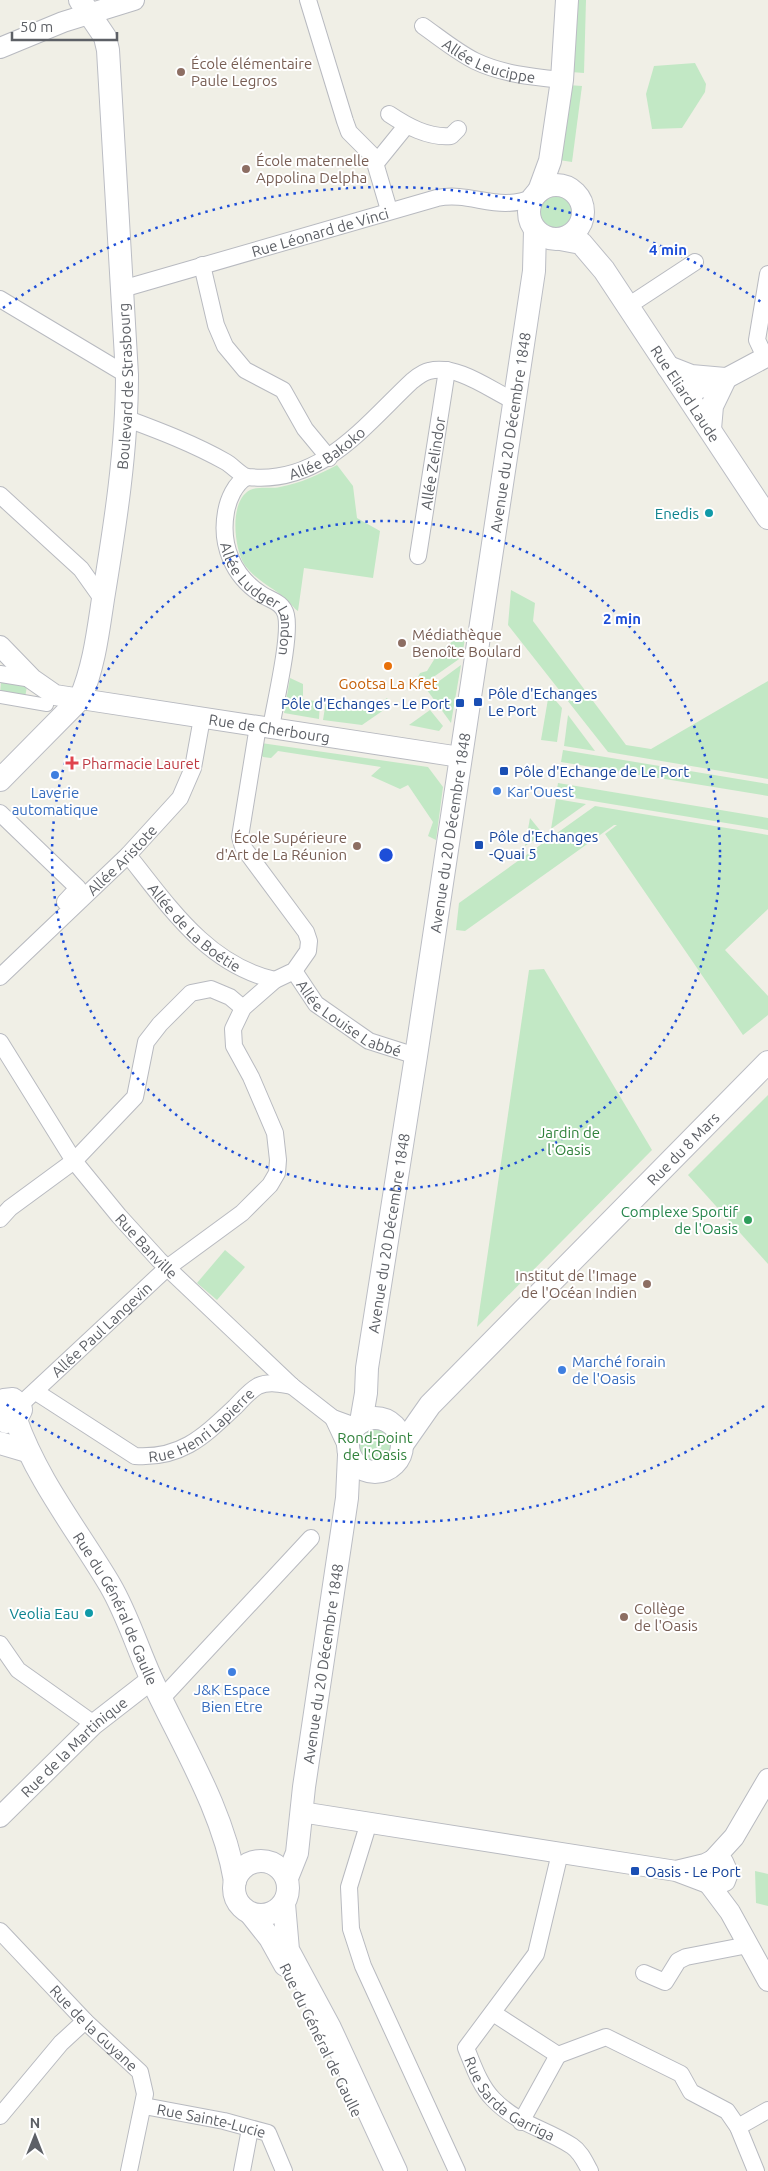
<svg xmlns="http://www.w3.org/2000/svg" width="768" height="2171" font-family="Ubuntu,sans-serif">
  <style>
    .green { fill: #c2e8c5 }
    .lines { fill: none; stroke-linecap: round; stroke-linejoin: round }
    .pedestrian-casing { stroke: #b8bac0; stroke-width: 14 }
    .minor-casing { stroke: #b8bac0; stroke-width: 18 }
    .tertiary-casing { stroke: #b8bac0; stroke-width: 22 }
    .secondary-casing { stroke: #bbbdc4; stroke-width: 24 }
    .pedestrian { stroke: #fff; stroke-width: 12 }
    .minor { stroke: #fff; stroke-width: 16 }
    .tertiary { stroke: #fff; stroke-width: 20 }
    .secondary { stroke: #fff; stroke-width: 22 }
    .ring { fill: none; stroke: #1d4ed8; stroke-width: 2.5; stroke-dasharray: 2.5 5 }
    .education-dot { fill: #8d6e63; stroke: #fff; stroke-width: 2 }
    .culture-dot { fill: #0f9aa8; stroke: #fff; stroke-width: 2 }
    .food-dot { fill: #e8710a; stroke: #fff; stroke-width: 2 }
    .transit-dot { fill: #1a4fb4; stroke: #fff; stroke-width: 2 }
    .health-dot { fill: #e0444e; stroke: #fff; stroke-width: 2 }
    .shop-dot { fill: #3f7fe0; stroke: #fff; stroke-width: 2 }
    .leisure-dot { fill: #2e9e5b; stroke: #fff; stroke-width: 2 }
    .labels { text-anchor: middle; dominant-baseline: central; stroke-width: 4; stroke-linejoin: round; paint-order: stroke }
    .street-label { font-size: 15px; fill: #5d6066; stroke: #fff }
    .education-label { font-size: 15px; fill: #785e54; stroke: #fff; text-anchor: start }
    .culture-label { font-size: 15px; fill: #0d838f; stroke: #fff; text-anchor: end }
    .food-label { font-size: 15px; fill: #c56008; stroke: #fff }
    .transit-label { font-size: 15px; fill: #164399; stroke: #fff; text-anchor: start }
    .health-label { font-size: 15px; fill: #be3a42; stroke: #fff; text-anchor: start }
    .shop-label { font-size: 15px; fill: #366cbe; stroke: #fff; text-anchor: start }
    .park-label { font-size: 15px; fill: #31823c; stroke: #fff }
    .leisure-label { font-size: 15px; fill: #27864d; stroke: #fff; text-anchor: end }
    .centre { fill: #1d4ed8; stroke: #fff; stroke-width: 2.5 }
    .ring-label { font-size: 15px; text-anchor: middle; font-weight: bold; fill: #1d4ed8; stroke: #fff; stroke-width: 4; stroke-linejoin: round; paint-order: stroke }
  </style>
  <rect width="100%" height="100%" fill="#f0efe6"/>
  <g class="green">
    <polygon points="574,0 586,0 584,73 571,72"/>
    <polygon points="695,63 706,84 705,92 682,128 652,129 646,94 654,66"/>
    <polygon points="568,85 582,86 572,162 559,160"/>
    <circle cx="557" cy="212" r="26"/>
    <path d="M337 465 353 486 357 518 380 531 373 578 304 568 298 611C293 608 290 602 285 598 272 587 254 579 244 564 234 547 229 501 250 490 258 486 271 489 280 487 301 483 318 475 337 465Z"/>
    <polygon points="511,590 535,603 533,621 626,745 651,749 768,681 768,779 608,752 508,625"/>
    <polygon points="453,637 465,638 462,657 422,685 417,679 420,673 427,671 440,650 451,643"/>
    <polygon points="461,665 451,723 427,690"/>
    <polygon points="290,678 303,684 303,699 320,702 319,719 284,713"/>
    <polygon points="1,682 27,686 25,698 0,694"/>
    <polygon points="549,693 562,708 557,742 541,740"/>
    <path d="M387 698 391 705 362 725 323 720 326 701C353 707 362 715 387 698Z"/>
    <polygon points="430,710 443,726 439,731 409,725"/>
    <polygon points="568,715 595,751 564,746"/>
    <polygon points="261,743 428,767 443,787 436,840 428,836 433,822 408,785 400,789 371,776 381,767 278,751 271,758 263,757 260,753"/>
    <polygon points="563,750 768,784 768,796 561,762"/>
    <polygon points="558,783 768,818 768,830 556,795"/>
    <polygon points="556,799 586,804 551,829"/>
    <polygon points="595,806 768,835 768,909 725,950 768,996 768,1015 743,1035 605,834 617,825 614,825 465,931 456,930 459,903"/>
    <polygon points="530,818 543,834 525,846"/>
    <polygon points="544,969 652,1150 477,1327 529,970"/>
    <polygon points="768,1095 768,1264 688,1175"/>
    <polygon points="225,1250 245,1267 217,1300 197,1283"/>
    <path d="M377 1418C423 1429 399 1491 357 1466 352 1450 343 1438 359 1426 365 1421 368 1419 377 1418Z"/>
    <polygon points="755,1871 768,1874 768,1906 756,1903"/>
  </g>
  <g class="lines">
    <g class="pedestrian-casing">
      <polyline id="pedestrian" points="0,697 47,705"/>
    </g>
    <g class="minor-casing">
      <g id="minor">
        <polyline points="308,0 345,121 349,132 373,156 389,210"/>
        <path id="s1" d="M423 26C440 38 457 52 475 61 502 74 533 77 562 80"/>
        <path d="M389 114C407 126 428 138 451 136L458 129"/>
        <polyline points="376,163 406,126"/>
        <polyline points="202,265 216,325 225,346 245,370 283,390 305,429 329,458"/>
        <path id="s2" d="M122 289 437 198C472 191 498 213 534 197"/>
        <polyline points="0,299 127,375"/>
        <polyline points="628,306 695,262"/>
        <polyline points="765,357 757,340 768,274"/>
        <path id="s3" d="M125 418C160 431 194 444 226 462 233 466 241 476 248 477 321 485 364 426 412 381 417 377 423 372 429 371 457 364 489 389 514 401"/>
        <path id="s4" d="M247 477C235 483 228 500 226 512 220 545 233 576 261 594 270 600 283 602 286 615 291 637 275 703 271 728"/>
        <polyline points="0,495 81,569 103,600"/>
        <path id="s5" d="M418 556 447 370"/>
        <polyline points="0,674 32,679"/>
        <polyline points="0,813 78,888 65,902"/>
        <path id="s6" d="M128 855C168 905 207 965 275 980"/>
        <path id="s7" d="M294 971 316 1004 369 1041 416 1056"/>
        <path id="s8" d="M0 977 128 855 180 798 193 768 202 718"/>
        <path id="s9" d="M0 1042 74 1161 119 1216 159 1260 292 1386 333 1418 355 1426"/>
        <polyline points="0,1219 10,1208 74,1161 135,1097 146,1042 160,1024 191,993 211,989 230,997 243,1008"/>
        <path id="s10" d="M36 1392 135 1456C181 1459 203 1437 235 1407 242 1400 249 1391 258 1386 269 1381 280 1384 292 1386"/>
        <path id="s11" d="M20 1405 167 1268 242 1213 270 1185 277 1173 278 1160 275 1133 251 1077 234 1046 233 1029 243 1008 275 980 294 971 308 951 309 941 306 932 243 847 240 837 258 726"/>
        <polyline points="333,1418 347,1448"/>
        <polyline points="0,1644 18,1670 94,1724"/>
        <polyline points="162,1698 311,1538"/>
        <polyline points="369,1822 349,1887 351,1929 363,1966 457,2171"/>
        <path id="s12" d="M560 1853 536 1954 466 2048C473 2065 480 2086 493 2099 518 2125 545 2128 572 2146 581 2152 585 2162 590 2171"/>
        <path id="s13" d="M0 1931 85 2021 140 2072 145 2094 129 2171"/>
        <polyline points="644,1973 665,1982 678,1961 686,1957 748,1945"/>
        <polyline points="493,2013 558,2055 606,2037 681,2074 691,2092 727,2111 738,2127 756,2171"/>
        <path id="s14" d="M144 2106 224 2121 268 2133 284 2171"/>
        <polyline points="0,2116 61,2043 85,2021"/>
        <polyline points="521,2122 558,2055"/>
        <polyline points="738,2127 768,2110"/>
        <polyline points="242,2171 250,2129"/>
      </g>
    </g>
    <g class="tertiary-casing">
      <g id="tertiary">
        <polyline points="0,48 63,22 134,0"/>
        <polyline points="686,393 725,379 768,356"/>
        <path id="s15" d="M0 646 32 679 55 695 460 757"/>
        <polyline points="301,1812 676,1871 713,1885 725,1881 728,1873 723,1862 713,1860 705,1864 676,1871"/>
        <path id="s16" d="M0 1817 94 1724 152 1679"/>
        <polyline points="713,1860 734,1837 768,1779"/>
        <polyline points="709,1884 730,1912 768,1981"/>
      </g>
    </g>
    <g class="secondary-casing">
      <g id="secondary">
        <circle cx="556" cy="212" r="27"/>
        <polyline points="539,191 550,161 562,80 567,0"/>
        <path id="s17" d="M560 239 581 243 604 270 768 518"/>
        <polyline points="668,367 691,376 725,379 712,406 710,429"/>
        <path id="s18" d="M0 780 80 699C94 667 98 632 103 599 115 526 127 449 127 375L108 50 105 37 80 0"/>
        <polyline points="0,1403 4,1400 13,1399 20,1405 21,1410 16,1420 6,1422 0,1418"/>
        <circle cx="375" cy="1445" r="27"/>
        <path id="s19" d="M16 1420C37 1480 78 1531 110 1585 127 1614 137 1647 151 1678 181 1743 223 1809 235 1881"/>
        <path id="s20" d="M361 1422 366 1393 367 1368 416 1056 534 271 535 230"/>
        <polyline points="0,1443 27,1451"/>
        <path id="s21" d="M402 1445 430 1405 768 1062"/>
        <circle cx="261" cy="1888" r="27"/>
        <path id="s22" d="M287 1878 297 1853 304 1787 347 1498 349 1455"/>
        <polyline points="284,1904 288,1950 330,2028 396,2171"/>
        <polyline points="251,1914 270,1938 285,1965"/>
      </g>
    </g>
    <use href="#pedestrian" class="pedestrian"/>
    <use href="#minor" class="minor"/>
    <use href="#tertiary" class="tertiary"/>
    <use href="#secondary" class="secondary"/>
  </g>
  <g class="ring">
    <circle cx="386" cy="855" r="334"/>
    <path d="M764 1406A668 668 0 0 1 3 1402M3 308A668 668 0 0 1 764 304"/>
  </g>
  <g class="education-dot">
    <circle cx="181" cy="72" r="5"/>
    <circle cx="246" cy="169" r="5"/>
    <circle cx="402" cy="643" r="5"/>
    <circle cx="357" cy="846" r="5"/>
    <circle cx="647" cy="1284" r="5"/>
    <circle cx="624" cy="1617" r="5"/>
  </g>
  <g class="culture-dot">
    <circle cx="709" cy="513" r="5"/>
    <circle cx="89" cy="1613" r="5"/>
  </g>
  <circle class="food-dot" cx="388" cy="666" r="5"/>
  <g class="transit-dot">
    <rect x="473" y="697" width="10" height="10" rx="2.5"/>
    <rect x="455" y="698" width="10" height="10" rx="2.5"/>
    <rect x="499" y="766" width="10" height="10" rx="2.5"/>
    <rect x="474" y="840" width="10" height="10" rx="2.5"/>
    <rect x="630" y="1866" width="10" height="10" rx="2.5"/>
  </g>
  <path class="health-dot" d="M69.5 755.5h5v5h5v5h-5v5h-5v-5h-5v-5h5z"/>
  <g class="shop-dot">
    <circle cx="55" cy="775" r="5"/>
    <circle cx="497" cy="791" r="5"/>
    <circle cx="562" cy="1370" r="5"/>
    <circle cx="232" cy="1672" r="5"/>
  </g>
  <circle class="leisure-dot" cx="748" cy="1220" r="5"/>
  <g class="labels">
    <g class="street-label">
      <text stroke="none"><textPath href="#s1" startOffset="76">Allée Leucippe</textPath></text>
      <text stroke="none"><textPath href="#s2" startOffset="206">Rue Léonard de Vinci</textPath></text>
      <text stroke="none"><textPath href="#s18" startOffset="431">Boulevard de Strasbourg</textPath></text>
      <text stroke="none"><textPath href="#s17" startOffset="205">Rue Eliard Laude</textPath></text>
      <text stroke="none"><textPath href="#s20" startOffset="1001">Avenue du 20 Décembre 1848</textPath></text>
      <text stroke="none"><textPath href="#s3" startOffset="222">Allée Bakoko</textPath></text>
      <text stroke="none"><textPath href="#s5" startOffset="94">Allée Zelindor</textPath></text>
      <text stroke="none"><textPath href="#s4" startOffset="142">Allée Ludger Landon</textPath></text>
      <text stroke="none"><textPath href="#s15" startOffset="291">Rue de Cherbourg</textPath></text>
      <text stroke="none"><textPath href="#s20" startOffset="596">Avenue du 20 Décembre 1848</textPath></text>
      <text stroke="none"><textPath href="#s8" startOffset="169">Allée Aristote</textPath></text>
      <text stroke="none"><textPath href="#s6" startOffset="99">Allée de La Boétie</textPath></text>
      <text stroke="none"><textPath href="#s7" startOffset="75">Allée Louise Labbé</textPath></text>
      <text stroke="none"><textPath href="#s21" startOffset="409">Rue du 8 Mars</textPath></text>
      <text stroke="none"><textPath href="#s20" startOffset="191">Avenue du 20 Décembre 1848</textPath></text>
      <text stroke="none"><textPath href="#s9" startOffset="252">Rue Banville</textPath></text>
      <text stroke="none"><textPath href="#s11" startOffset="111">Allée Paul Langevin</textPath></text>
      <text stroke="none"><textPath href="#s10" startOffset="194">Rue Henri Lapierre</textPath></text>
      <text stroke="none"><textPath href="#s19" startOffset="214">Rue du Général de Gaulle</textPath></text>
      <text stroke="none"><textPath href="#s22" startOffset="218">Avenue du 20 Décembre 1848</textPath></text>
      <text stroke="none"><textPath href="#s16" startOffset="102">Rue de la Martinique</textPath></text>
      <text stroke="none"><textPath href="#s13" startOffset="135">Rue de la Guyane</textPath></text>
      <text transform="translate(321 2040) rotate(64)">Rue du Général de Gaulle</text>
      <text stroke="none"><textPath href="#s12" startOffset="291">Rue Sarda Garriga</textPath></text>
      <text stroke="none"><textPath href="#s14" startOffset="69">Rue Sainte-Lucie</textPath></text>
    </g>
    <g class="education-label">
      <text x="191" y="63">École élémentaire<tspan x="191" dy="17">Paule Legros</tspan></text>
      <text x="256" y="160">École maternelle<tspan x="256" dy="17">Appolina Delpha</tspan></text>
      <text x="412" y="634">Médiathèque<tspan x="412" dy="17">Benoîte Boulard</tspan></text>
      <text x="347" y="837" text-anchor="end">École Supérieure<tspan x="347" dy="17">d'Art de La Réunion</tspan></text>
      <text x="637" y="1275" text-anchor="end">Institut de l'Image<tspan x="637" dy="17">de l'Océan Indien</tspan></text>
      <text x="634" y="1608">Collège<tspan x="634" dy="17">de l'Oasis</tspan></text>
    </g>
    <g class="culture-label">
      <text x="699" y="513">Enedis</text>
      <text x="79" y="1613">Veolia Eau</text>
    </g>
    <g class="food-label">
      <text x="388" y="683">Gootsa La Kfet</text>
    </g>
    <g class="transit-label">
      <text x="488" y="693">Pôle d'Echanges<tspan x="488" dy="17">Le Port</tspan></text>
      <text x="450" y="703" text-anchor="end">Pôle d'Echanges - Le Port</text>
      <text x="514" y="771">Pôle d'Echange de Le Port</text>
      <text x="489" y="836">Pôle d'Echanges<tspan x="489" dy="17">-Quai 5</tspan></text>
      <text x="645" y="1871">Oasis - Le Port</text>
    </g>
    <g class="health-label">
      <text x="82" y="763">Pharmacie Lauret</text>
    </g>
    <g class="shop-label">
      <text x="507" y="791">Kar'Ouest</text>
      <text x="55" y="792" text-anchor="middle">Laverie<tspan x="55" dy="17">automatique</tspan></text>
      <text x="572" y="1361">Marché forain<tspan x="572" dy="17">de l'Oasis</tspan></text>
      <text x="232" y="1689" text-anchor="middle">J&amp;K Espace<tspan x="232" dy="17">Bien Etre</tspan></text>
    </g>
    <g class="park-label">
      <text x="569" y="1132">Jardin de<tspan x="569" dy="17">l'Oasis</tspan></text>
      <text x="375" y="1437">Rond-point<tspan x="375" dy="17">de l'Oasis</tspan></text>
    </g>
    <g class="leisure-label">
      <text x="738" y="1211">Complexe Sportif<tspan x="738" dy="17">de l'Oasis</tspan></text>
    </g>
  </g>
  <circle cx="386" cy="855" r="8" class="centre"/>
  <g class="ring-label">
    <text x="668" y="255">4 min</text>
    <text x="622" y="624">2 min</text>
  </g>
  <g transform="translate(35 2136)" stroke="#ffffff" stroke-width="4" paint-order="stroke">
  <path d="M0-4L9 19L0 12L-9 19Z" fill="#5d6066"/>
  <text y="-8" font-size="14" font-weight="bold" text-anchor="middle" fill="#5d6066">N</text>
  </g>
  <path d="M12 32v8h105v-8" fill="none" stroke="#5d6066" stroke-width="2.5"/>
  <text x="20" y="32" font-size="15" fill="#5d6066" stroke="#ffffff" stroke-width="4" paint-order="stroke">50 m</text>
</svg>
